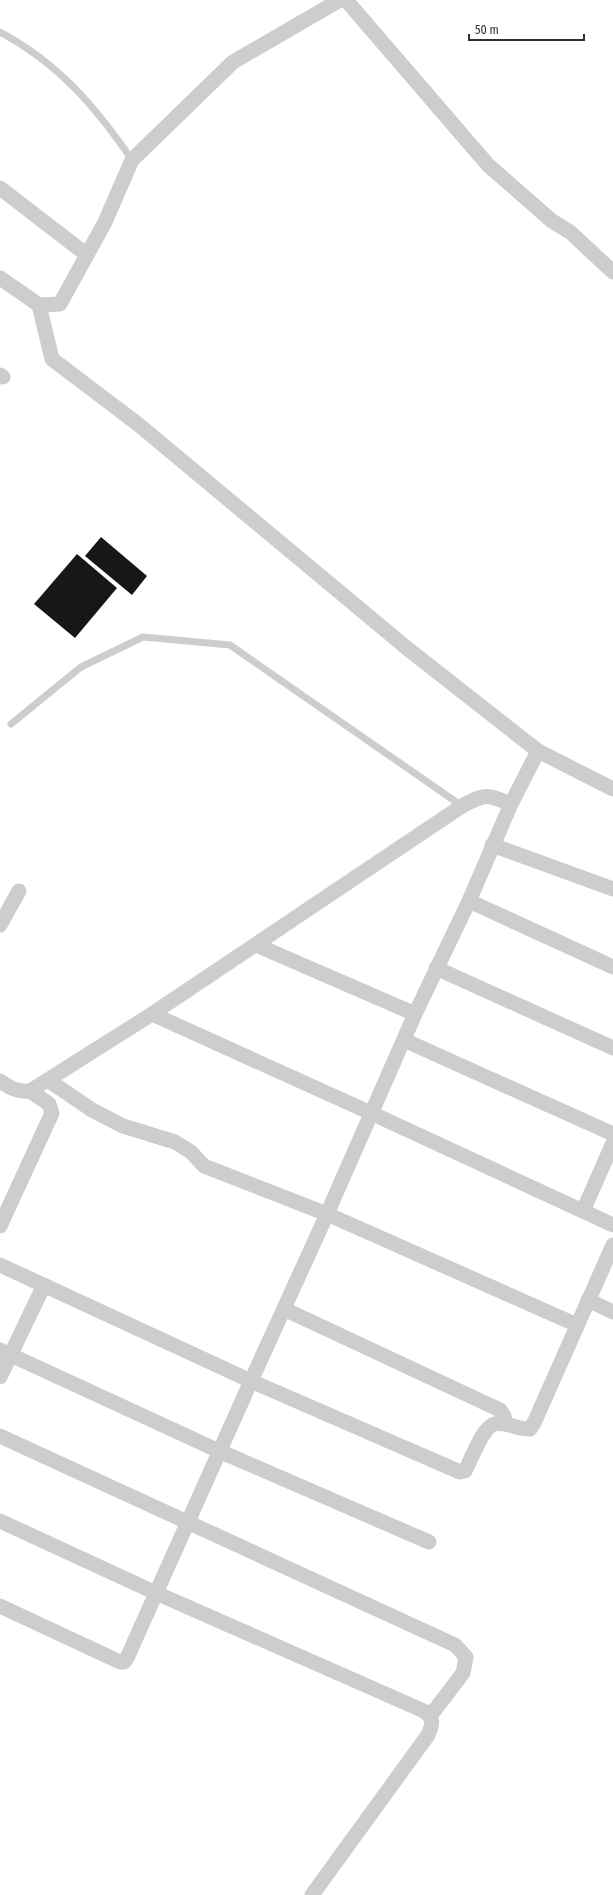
<svg xmlns="http://www.w3.org/2000/svg" width="613" height="1895" font-family="'Fira Sans Condensed',sans-serif">
  <style>
    .building { fill: #171717 }
    .lines { fill: none; stroke-linecap: round; stroke-linejoin: round }
    .service { stroke: #cdcdcd; stroke-width: 7 }
    .minor { stroke: #cdcdcd; stroke-width: 15 }
  </style>
  <rect width="100%" height="100%" fill="#fff"/>
  <g class="building">
    <polygon points="101,537 147,576 132,595 85,556"/>
    <polygon points="77,554 117,588 75,638 34,604"/>
  </g>
  <g class="lines">
    <g class="service">
      <path d="M0 32C57 62 96 107 132 160"/>
      <polyline points="11,724 81,667 143,637 230,645 462,806"/>
    </g>
    <g class="minor">
      <polyline points="346,0 488,165 552,221 570,232 613,272"/>
      <polyline points="0,188 87,255"/>
      <polyline points="0,278 39,305 60,304 105,222 132,160 233,62 340,0"/>
      <polyline points="39,305 52,359 139,425 408,649 538,751 613,789"/>
      <polyline points="0,375 3,377"/>
      <polyline points="492,845 613,889"/>
      <polyline points="469,901 613,967"/>
      <polyline points="0,925 19,891"/>
      <polyline points="256,945 415,1014"/>
      <polyline points="436,968 613,1048"/>
      <polyline points="152,1014 371,1113 613,1225"/>
      <polyline points="404,1040 613,1134"/>
      <polyline points="48,1080 92,1110 123,1126 175,1142 191,1152 204,1166 327,1214 577,1325"/>
      <path d="M0 1081C10 1088 17 1092 30 1091L152 1014 462 806C486 793 486 794 511 804"/>
      <polyline points="583,1211 613,1143"/>
      <polyline points="0,1226 52,1113 49,1104 30,1091"/>
      <path d="M0 1265 251 1381 460 1472 465 1471C471 1460 483 1426 495 1424 498 1423 502 1424 505 1424 513 1425 521 1430 530 1429L534 1423 613 1245"/>
      <polyline points="588,1300 613,1312"/>
      <polyline points="284,1309 500,1410 504,1416 506,1424"/>
      <polyline points="0,1350 219,1451 429,1542"/>
      <polyline points="0,1377 44,1285"/>
      <polyline points="0,1436 455,1645 466,1657 463,1673 431,1715"/>
      <path d="M0 1521 156 1593 424 1711C434 1718 433 1724 428 1735L312 1895"/>
      <polyline points="0,1606 120,1662 124,1662 127,1658 251,1381 327,1214 415,1014 469,901 511,804 538,751"/>
    </g>
  </g>
  <path d="M469 34v6h115v-6" fill="none" stroke="#303030" stroke-width="2"/>
  <text x="475" y="34" font-size="12" fill="#303030" stroke="#ffffff" stroke-width="3" paint-order="stroke">50 m</text>
</svg>
